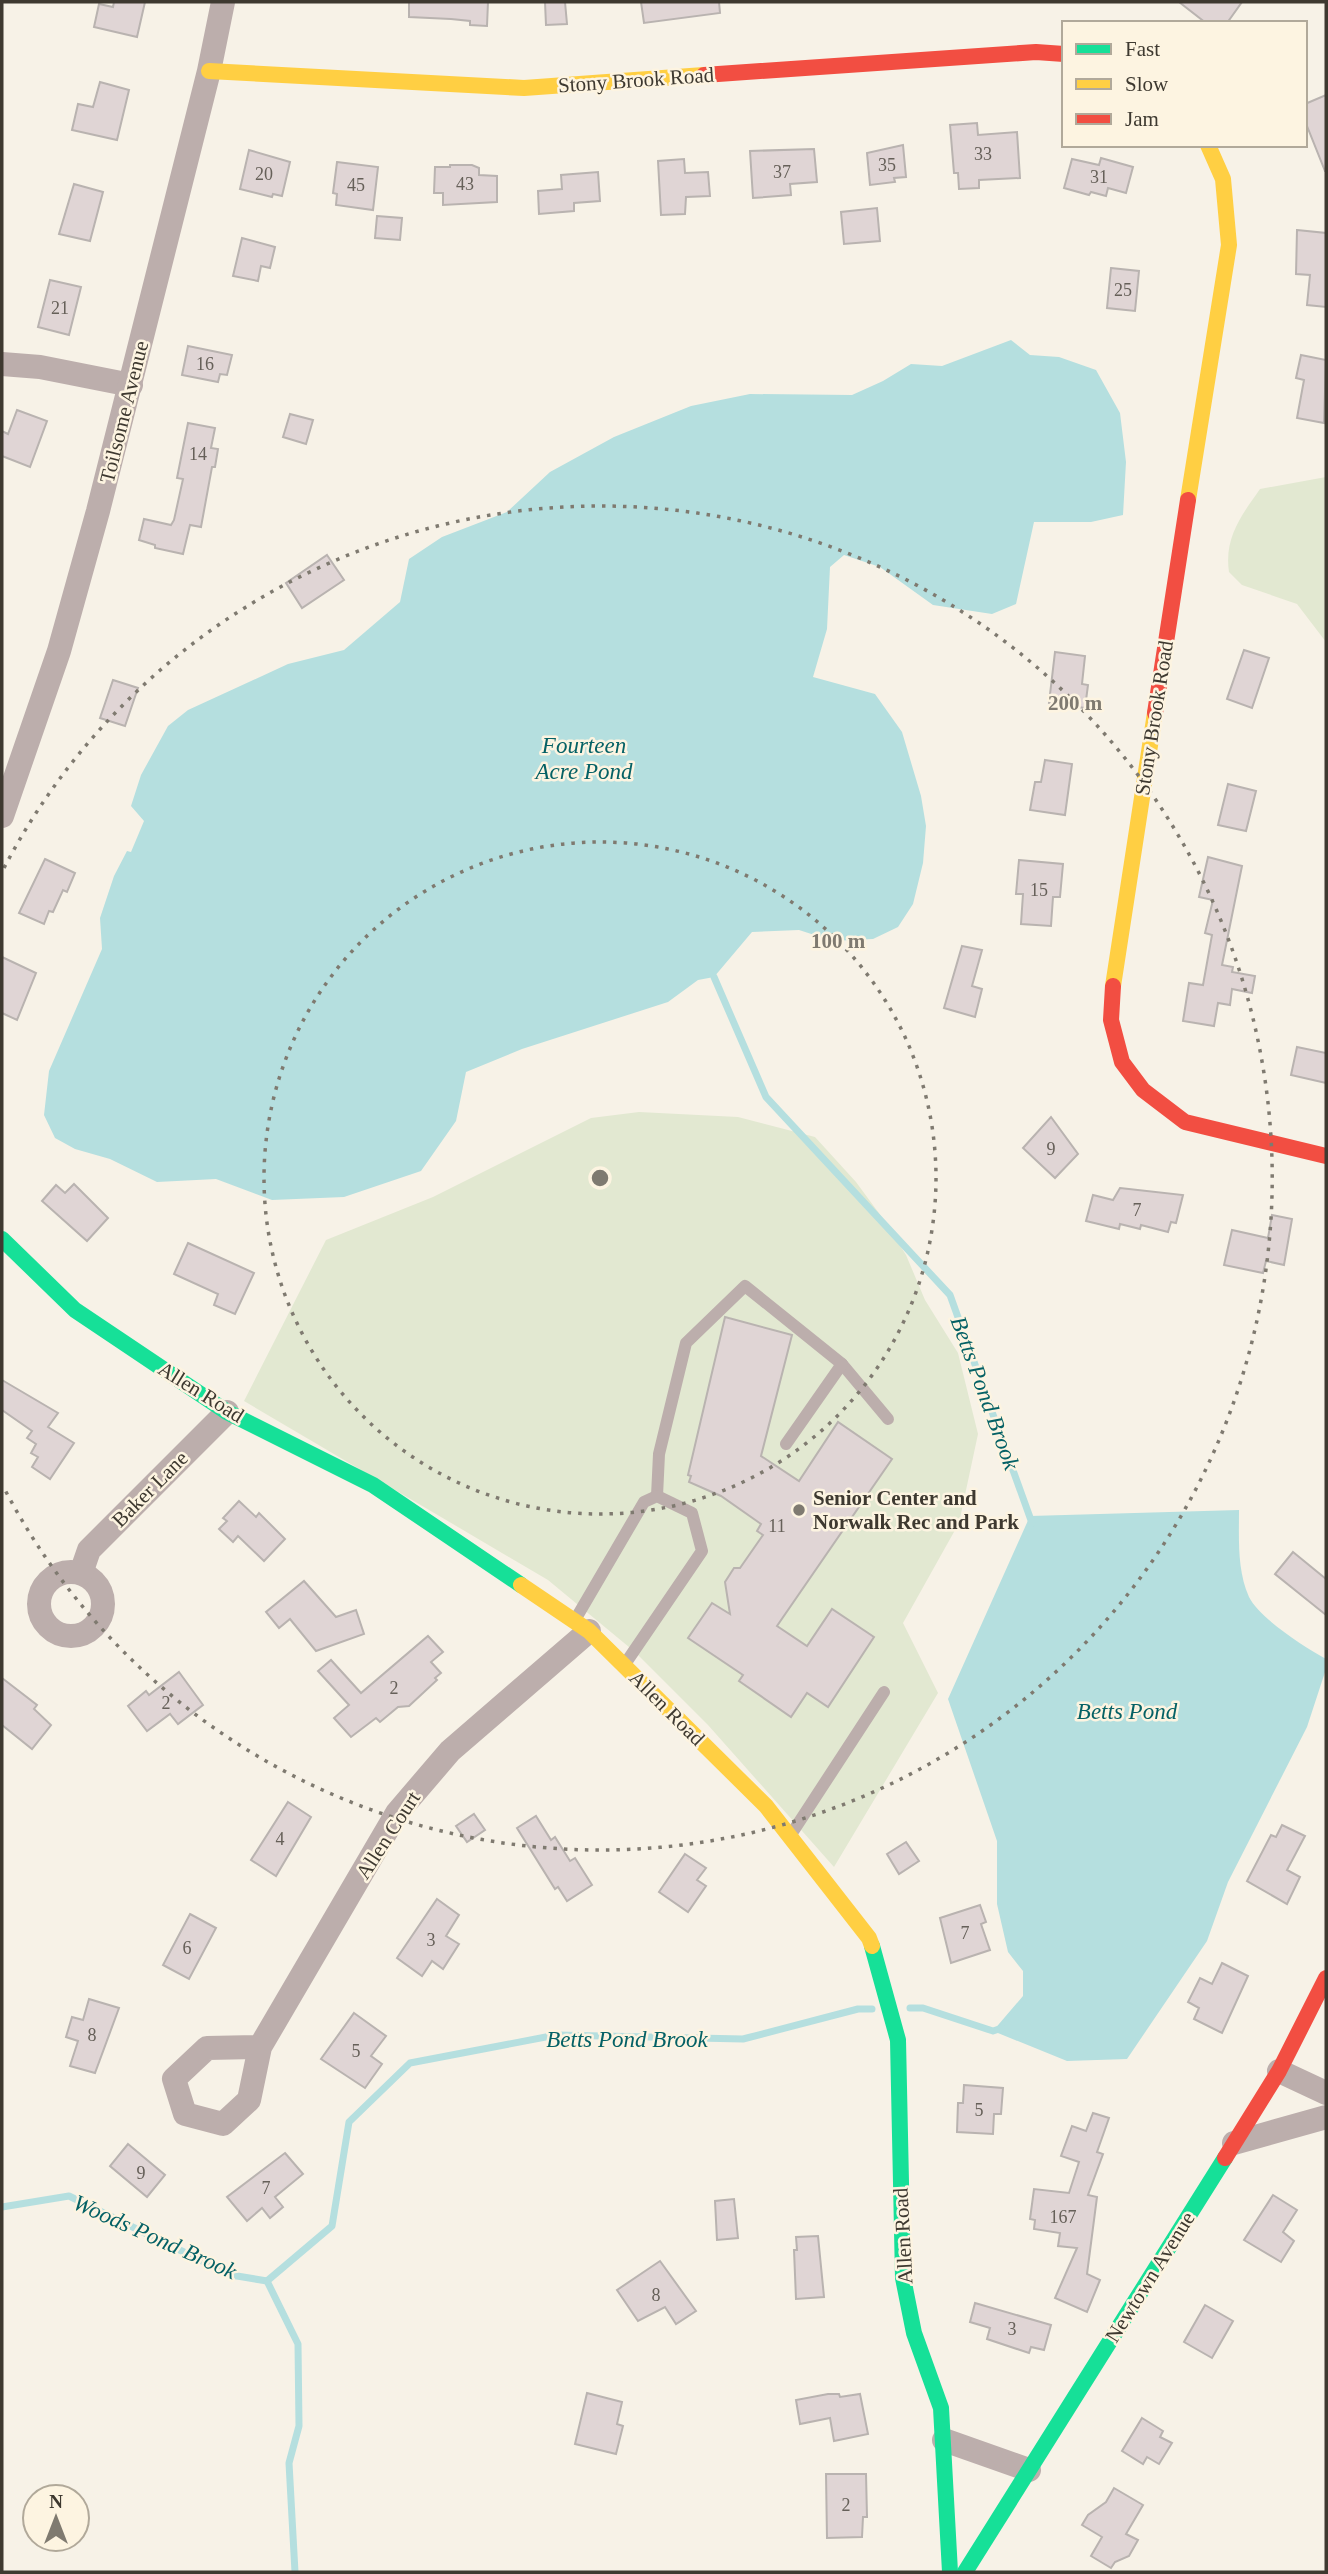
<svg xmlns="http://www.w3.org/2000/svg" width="1328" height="2574" font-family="Georgia,serif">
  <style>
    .green { fill: #e2e8d1 }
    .water { fill: #b5dfdf }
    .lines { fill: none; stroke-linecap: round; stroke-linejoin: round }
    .stream { stroke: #b5dfdf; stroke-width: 7 }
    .building { fill: #e0d5d5; stroke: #b9b3b0; stroke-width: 2 }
    .lane { stroke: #bcaeac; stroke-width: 12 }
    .street { stroke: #bcaeac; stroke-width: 24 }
    .fast { stroke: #16e098; stroke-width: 16 }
    .slow { stroke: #ffcf43; stroke-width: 16 }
    .jam { stroke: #f24e42; stroke-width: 16 }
    .ring { fill: none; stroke: #7f7a70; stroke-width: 3.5; stroke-dasharray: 3.5 7 }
    .poi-dot { fill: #7f7a70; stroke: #fdf4e1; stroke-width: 2.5 }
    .labels { text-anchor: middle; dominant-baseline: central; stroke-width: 5; stroke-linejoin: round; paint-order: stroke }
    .number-label { font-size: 18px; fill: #666059 }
    .street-label { font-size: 21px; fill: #3e3930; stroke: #fdf4e1 }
    .poi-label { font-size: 21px; font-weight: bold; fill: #3e3930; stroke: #fdf4e1; text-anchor: start }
    .water-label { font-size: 23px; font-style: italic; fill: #056165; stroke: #fdf4e1 }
    .centre { fill: #7f7a70; stroke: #fdf4e1; stroke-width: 3.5 }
    .ring-label { font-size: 21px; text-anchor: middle; font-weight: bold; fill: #7f7a70; stroke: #fdf4e1; stroke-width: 5; stroke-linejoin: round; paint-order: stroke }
  </style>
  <rect width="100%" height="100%" fill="#f7f2e7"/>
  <g class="green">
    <path d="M1326 477V642L1297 604 1242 585 1229 572C1224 538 1241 516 1260 489Z"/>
    <polygon points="639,1112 738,1117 815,1137 856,1182 881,1216 906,1255 925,1300 958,1353 978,1434 959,1523 903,1623 938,1693 834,1867 708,1725 635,1652 548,1580 244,1401 326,1240 433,1197 591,1118"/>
  </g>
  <g class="water">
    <polygon points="1011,340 1030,355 1059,357 1096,370 1120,413 1126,462 1123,515 1091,522 1034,522 1016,604 992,614 933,605 880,567 844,555 830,567 827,629 813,677 875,694 902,732 921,796 926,826 923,863 913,904 898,927 873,939 833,941 799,930 752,932 714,977 698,980 668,1002 522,1049 466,1072 456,1121 421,1171 344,1197 272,1200 216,1179 157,1182 110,1159 75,1149 55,1138 44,1115 49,1071 102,949 100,918 114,876 127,851 131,852 144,821 131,806 141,775 168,726 188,710 288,664 344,650 400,602 409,559 442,537 507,512 550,472 614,437 691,406 750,394 852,395 883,381 911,364 942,366"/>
    <path d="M1239 1510C1239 1539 1237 1570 1249 1597 1260 1619 1305 1647 1326 1659V1669L1307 1727 1228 1882 1207 1941 1127 2059 1067 2061 993 2031 1023 1996V1971L1008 1952 997 1904V1841L948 1699 1030 1516Z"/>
  </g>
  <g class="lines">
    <g class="stream">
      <polyline points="714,977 766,1097 950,1295 1032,1523"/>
      <polyline points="910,2008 923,2008 993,2031 1002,2028"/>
      <polyline points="2,2207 69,2196 231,2275 267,2281"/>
      <polyline points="267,2281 332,2226 349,2122 410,2063 556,2035 743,2039 858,2009 872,2009"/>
      <polyline points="267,2281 298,2344 299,2426 289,2463 295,2572"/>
    </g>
  </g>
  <g class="building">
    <polygon points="114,2 145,2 137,37 94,27 99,4 113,7"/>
    <polygon points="409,2 488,2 487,26 470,25 470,21 451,19 409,17"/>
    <polygon points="545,2 565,2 567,24 546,25"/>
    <polygon points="641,2 719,2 720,13 644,23"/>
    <polygon points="1179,2 1242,2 1227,23 1206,23"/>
    <polygon points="100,82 129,90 117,140 72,130 78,104 93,107"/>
    <polygon points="1326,95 1326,171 1325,171 1305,121 1305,104"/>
    <polygon points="977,123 978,135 1017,132 1020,178 979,180 979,188 959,189 958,173 954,173 950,125"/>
    <polygon points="903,145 906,177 894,178 895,182 870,185 867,153"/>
    <polygon points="814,149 817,182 790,184 791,195 753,198 750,151"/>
    <polygon points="249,150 290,162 282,196 273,194 272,197 240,189"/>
    <polygon points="1101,158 1133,167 1126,193 1108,188 1106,196 1091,192 1089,195 1064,188 1072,159 1099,165"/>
    <polygon points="684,159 685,173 708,172 710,196 686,197 685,214 661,215 658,161"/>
    <polygon points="337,162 378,167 373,210 336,205 337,194 333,193"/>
    <polygon points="450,165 472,165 479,168 479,175 497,176 497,202 443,205 443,193 434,193 435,167 450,167"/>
    <polygon points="598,172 600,201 574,203 574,211 539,214 538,191 562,189 561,175"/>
    <polygon points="74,184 103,192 90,241 59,234"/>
    <polygon points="877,208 880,241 844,244 841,212"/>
    <polygon points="377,216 402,218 400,240 375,238"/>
    <polygon points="1297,230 1326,233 1326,307 1307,305 1310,275 1296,274"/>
    <polygon points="242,238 275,247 270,268 261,266 258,281 233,276"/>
    <polygon points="1111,268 1139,271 1135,311 1107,308"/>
    <polygon points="50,280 81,287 69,335 38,327"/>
    <polygon points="188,346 232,355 227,375 220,374 218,382 182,375"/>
    <polygon points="1301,355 1326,360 1324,423 1297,418 1304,380 1296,378"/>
    <polygon points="17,410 47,421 30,467 2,456 2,431 8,434"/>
    <polygon points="290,414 313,420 306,444 283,437"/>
    <polygon points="188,423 215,428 211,448 218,449 215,467 212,467 201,527 190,525 183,554 155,548 155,545 139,540 144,519 171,525 174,520 183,479 177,478"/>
    <polygon points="327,555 344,580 302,608 286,583"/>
    <polygon points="1244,650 1269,658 1252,708 1227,699"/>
    <polygon points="1055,652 1085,656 1082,684 1088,685 1085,708 1049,703"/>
    <polygon points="113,680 138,688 125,726 100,718"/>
    <polygon points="1045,760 1072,764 1065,815 1030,810 1035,782 1041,782"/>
    <polygon points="1228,784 1256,791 1246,831 1218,825"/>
    <polygon points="1208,857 1242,866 1222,965 1233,967 1232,972 1255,976 1252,993 1232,989 1230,1005 1218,1003 1214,1026 1183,1021 1189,983 1203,985 1212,935 1205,933 1213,900 1199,897"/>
    <polygon points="45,859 75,873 67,892 63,890 53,912 49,911 44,924 19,913"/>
    <polygon points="1019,860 1063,864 1060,897 1053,897 1051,926 1021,924 1023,894 1016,894"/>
    <polygon points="962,946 982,950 972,986 982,989 975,1017 944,1008"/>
    <polygon points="2,957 36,973 17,1020 2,1013"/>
    <polygon points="1297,1047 1326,1053 1326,1083 1291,1075"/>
    <polygon points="1051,1117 1078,1154 1055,1178 1023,1148"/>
    <polygon points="74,1184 108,1218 87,1241 42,1201 56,1185 65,1193"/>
    <polygon points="1120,1188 1183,1195 1176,1223 1171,1222 1168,1232 1141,1225 1140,1229 1120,1224 1119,1229 1086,1221 1093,1195 1113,1200"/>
    <polygon points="1272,1215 1292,1219 1284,1265 1266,1261 1263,1273 1224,1265 1232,1230 1268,1238"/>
    <polygon points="188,1243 254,1273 235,1314 214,1305 218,1294 174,1274"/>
    <polygon points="725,1317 792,1335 761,1456 799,1481 838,1422 892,1459 777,1626 807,1646 832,1609 874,1637 828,1707 807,1693 791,1717 739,1681 743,1675 688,1638 712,1603 730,1614 725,1582 734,1568 740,1568 763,1535 757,1531 761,1524 721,1496 689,1482 691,1476 688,1475"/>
    <polygon points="2,1380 58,1413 48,1427 74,1443 50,1479 32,1467 38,1457 31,1453 36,1444 27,1438 32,1431 2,1410"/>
    <polygon points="239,1501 256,1517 259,1513 285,1539 264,1561 238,1536 233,1542 219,1529 227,1521 223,1518"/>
    <polygon points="1293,1552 1326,1579 1326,1615 1275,1574"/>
    <polygon points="304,1581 336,1617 356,1610 364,1634 316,1651 290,1619 279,1628 266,1612"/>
    <polygon points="428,1636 443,1652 431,1662 441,1673 435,1678 437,1680 409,1706 398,1707 380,1722 376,1718 351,1737 334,1718 349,1705 318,1671 331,1660 361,1693"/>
    <polygon points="179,1672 203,1705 178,1724 170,1714 147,1731 128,1706 146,1691 149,1695"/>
    <polygon points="2,1678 37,1705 34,1709 51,1725 32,1749 2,1725"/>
    <polygon points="288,1802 311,1817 276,1876 251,1860"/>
    <polygon points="474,1814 485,1830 467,1842 456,1826"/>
    <polygon points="536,1816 551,1840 555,1837 570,1861 575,1858 592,1885 567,1901 558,1887 555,1889 517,1828"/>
    <polygon points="1282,1825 1305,1836 1287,1870 1300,1877 1287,1904 1247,1881 1271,1835 1276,1837"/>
    <polygon points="906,1842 919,1861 899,1874 887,1854"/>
    <polygon points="685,1854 706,1868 697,1880 706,1886 688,1912 659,1892"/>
    <polygon points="437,1899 459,1915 446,1936 459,1944 443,1969 432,1961 422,1976 397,1958"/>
    <polygon points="980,1905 986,1922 981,1924 990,1950 951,1963 940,1918"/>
    <polygon points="190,1914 216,1928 189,1979 163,1965"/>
    <polygon points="1222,1963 1248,1976 1222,2033 1194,2019 1199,2008 1188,2002 1200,1978 1212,1984"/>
    <polygon points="89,1999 119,2008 95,2073 70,2066 78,2041 66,2037 72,2017 83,2020"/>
    <polygon points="354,2013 386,2036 371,2056 382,2064 365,2088 321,2059"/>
    <polygon points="964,2085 1003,2088 1001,2114 994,2114 993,2134 957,2132 958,2103 963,2103"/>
    <polygon points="1093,2113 1109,2118 1097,2152 1103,2154 1088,2195 1097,2197 1087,2274 1100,2280 1087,2312 1055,2298 1077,2248 1058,2246 1060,2233 1034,2229 1035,2220 1030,2219 1034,2189 1069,2193 1079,2162 1061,2156 1072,2126 1086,2131"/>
    <polygon points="128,2144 165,2175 147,2197 110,2166"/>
    <polygon points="285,2153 303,2174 275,2197 283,2207 270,2218 262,2208 247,2221 227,2197"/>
    <polygon points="1273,2195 1297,2210 1283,2232 1294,2241 1281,2262 1244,2240"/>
    <polygon points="734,2199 738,2238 717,2240 715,2201"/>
    <polygon points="818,2236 824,2297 796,2299 794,2250 797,2250 796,2237"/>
    <polygon points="660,2261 696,2311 676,2324 665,2307 638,2321 617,2290"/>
    <polygon points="975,2303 1051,2325 1044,2350 1031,2347 1029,2353 987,2339 990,2328 970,2322"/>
    <polygon points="1205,2305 1233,2321 1212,2358 1184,2342"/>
    <polygon points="587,2393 622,2402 617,2424 623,2426 616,2454 575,2444"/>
    <polygon points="828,2394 839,2394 840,2397 860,2394 868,2434 834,2441 830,2418 800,2424 796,2400"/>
    <polygon points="1142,2418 1163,2431 1160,2437 1172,2443 1159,2464 1147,2457 1143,2464 1122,2451"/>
    <polygon points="826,2474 866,2474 867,2517 863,2517 862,2537 827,2538"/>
    <polygon points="1114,2488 1143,2505 1126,2534 1138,2540 1129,2556 1115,2562 1111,2568 1091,2556 1102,2537 1082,2525 1088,2515 1106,2502"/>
  </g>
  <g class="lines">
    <g class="lane">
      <polyline points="842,1364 888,1419"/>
      <polyline points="657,1496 659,1454 686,1343 745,1286 842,1364 786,1444"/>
      <polyline points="575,1620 644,1502 657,1496 692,1513 702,1551 625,1664"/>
      <polyline points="792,1833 884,1692"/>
    </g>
    <g class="street">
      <polyline points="2,364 40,367 131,385"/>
      <polyline points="2,816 59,651 98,511 209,71 223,2"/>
      <circle cx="71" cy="1604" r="32"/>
      <polyline points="81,1573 89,1550 227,1412"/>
      <polyline points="260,2047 249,2100 223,2124 185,2114 174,2079 207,2048 260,2047 397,1813 450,1751 589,1631"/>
      <polyline points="1279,2071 1326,2093"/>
      <polyline points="1234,2143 1326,2117"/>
      <polyline points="944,2440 1029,2470"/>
    </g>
    <g class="fast">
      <polyline points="2,1239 75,1310 227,1412 373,1485 521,1585"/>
      <polyline points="872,1946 898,2040 903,2278 914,2333 941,2408 950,2572"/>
      <polyline points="965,2572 1225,2158"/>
    </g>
    <g class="slow">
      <polyline points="209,71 524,88 704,75"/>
      <polyline points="1188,500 1229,245 1223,179 1208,145"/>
      <polyline points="1113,986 1155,713"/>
      <polyline points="521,1585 589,1631 766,1806 869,1938 872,1946"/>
    </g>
    <g class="jam">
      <polyline points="704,75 1036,52 1064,54"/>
      <polyline points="1155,713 1188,500"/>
      <polyline points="1113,986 1111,1020 1122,1062 1143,1090 1185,1122 1326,1156"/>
      <polyline points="1225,2158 1279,2071 1326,1978"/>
    </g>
  </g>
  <g class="ring">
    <circle cx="600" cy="1178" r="336"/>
    <path d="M4 868A672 672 0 1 1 4 1488"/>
  </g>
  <circle class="poi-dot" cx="799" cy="1510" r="7"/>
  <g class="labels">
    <g class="number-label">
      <text x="983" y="154">33</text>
      <text x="887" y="165">35</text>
      <text x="782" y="172">37</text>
      <text x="264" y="174">20</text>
      <text x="1099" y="177">31</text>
      <text x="465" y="184">43</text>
      <text x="356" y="185">45</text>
      <text x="1123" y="290">25</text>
      <text x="60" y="308">21</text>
      <text x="205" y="364">16</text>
      <text x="198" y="454">14</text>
      <text x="1039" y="890">15</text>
      <text x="1051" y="1149">9</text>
      <text x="1137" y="1210">7</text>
      <text x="777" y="1526">11</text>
      <text x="394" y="1688">2</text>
      <text x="166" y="1703">2</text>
      <text x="280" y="1839">4</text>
      <text x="965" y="1933">7</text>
      <text x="431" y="1940">3</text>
      <text x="187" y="1948">6</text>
      <text x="92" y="2035">8</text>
      <text x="356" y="2051">5</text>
      <text x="979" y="2110">5</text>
      <text x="141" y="2173">9</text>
      <text x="266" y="2188">7</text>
      <text x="1063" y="2217">167</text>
      <text x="656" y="2295">8</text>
      <text x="1012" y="2329">3</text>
      <text x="846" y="2505">2</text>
    </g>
    <g class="street-label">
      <text transform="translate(636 80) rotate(-4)">Stony Brook Road</text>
      <text transform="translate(124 412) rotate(-76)">Toilsome Avenue</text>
      <text transform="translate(1154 718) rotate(-81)">Stony Brook Road</text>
      <text transform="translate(201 1392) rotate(32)">Allen Road</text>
      <text transform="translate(150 1489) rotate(-45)">Baker Lane</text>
      <text transform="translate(667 1708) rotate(45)">Allen Road</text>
      <text transform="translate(388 1835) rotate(-57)">Allen Court</text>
      <text transform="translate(903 2236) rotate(-93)">Allen Road</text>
      <text transform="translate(1150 2277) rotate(-58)">Newtown Avenue</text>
    </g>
    <g class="poi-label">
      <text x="813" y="1498">Senior Center and<tspan x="813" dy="24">Norwalk Rec and Park</tspan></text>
    </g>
    <g class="water-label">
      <text x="584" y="745">Fourteen<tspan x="584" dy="26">Acre Pond</tspan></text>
      <text transform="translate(985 1393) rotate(70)">Betts Pond Brook</text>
      <text x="1127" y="1711">Betts Pond</text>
      <text x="627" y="2039">Betts Pond Brook</text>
      <text transform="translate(155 2237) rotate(24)">Woods Pond Brook</text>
    </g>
  </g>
  <circle cx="600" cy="1178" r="10" class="centre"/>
  <g class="ring-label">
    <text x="1075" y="710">200 m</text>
    <text x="838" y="948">100 m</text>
  </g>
  <rect width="1328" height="2574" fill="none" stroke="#3e3930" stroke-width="7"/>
  <rect x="1062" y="21" width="245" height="126" fill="#fdf4e1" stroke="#b1a99a" stroke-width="2"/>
  <rect x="1076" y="44" width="35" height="10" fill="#16e098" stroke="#b1a99a" stroke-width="2"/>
  <text x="1125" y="56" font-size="21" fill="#3e3930">Fast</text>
  <rect x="1076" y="79" width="35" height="10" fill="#ffcf43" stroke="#b1a99a" stroke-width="2"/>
  <text x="1125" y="91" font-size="21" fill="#3e3930">Slow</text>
  <rect x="1076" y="114" width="35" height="10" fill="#f24e42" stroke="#b1a99a" stroke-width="2"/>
  <text x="1125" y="126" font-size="21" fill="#3e3930">Jam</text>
  <g transform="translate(56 2518)"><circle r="33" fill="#fdf4e1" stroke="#b1a99a" stroke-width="2"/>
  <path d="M0-5L12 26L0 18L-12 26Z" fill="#7f7a70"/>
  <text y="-10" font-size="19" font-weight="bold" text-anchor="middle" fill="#3e3930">N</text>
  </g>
</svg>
